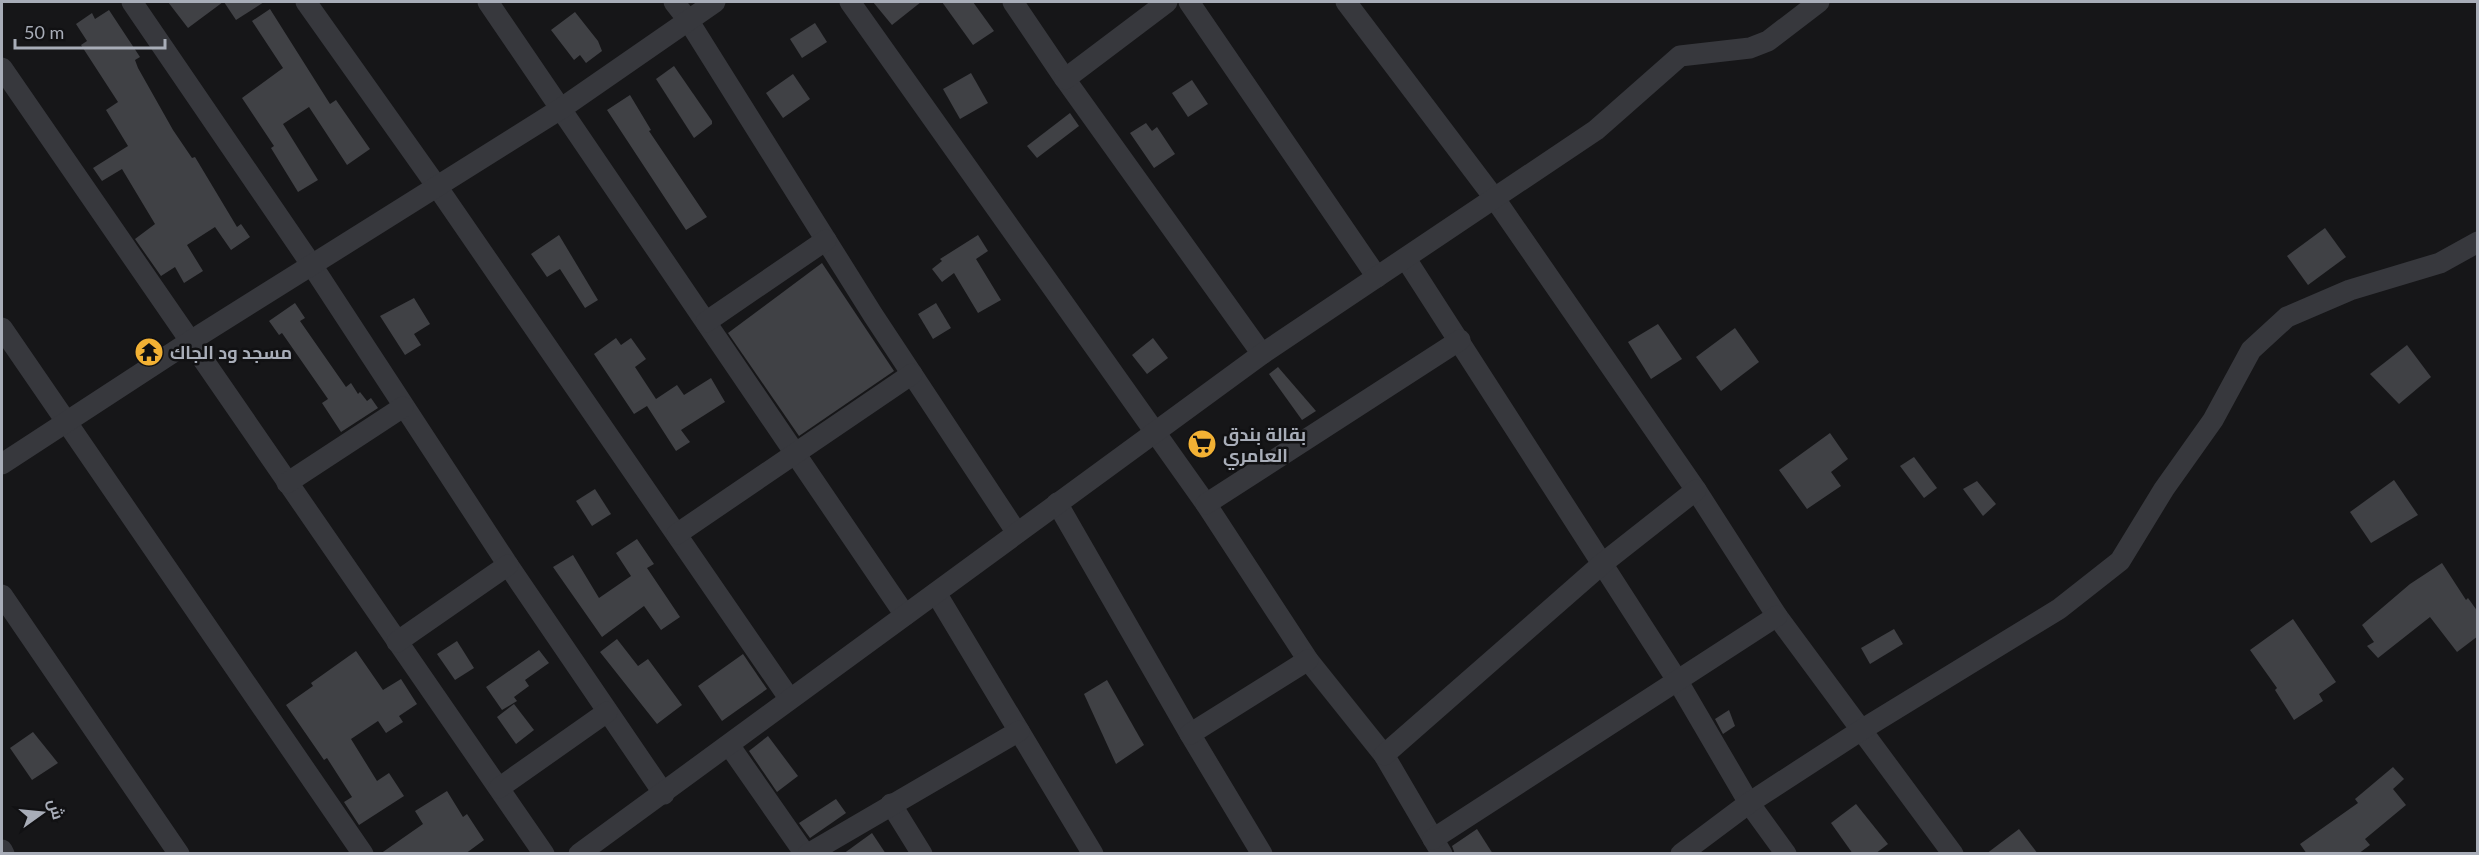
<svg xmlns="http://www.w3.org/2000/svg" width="2479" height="855" font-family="Lato,Cairo,sans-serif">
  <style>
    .building { fill: #404145 }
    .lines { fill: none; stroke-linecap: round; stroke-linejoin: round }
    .street { stroke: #37383d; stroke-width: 21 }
    .labels { text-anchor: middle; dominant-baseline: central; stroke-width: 5; stroke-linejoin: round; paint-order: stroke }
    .poi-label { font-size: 18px; font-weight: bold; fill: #a8adb8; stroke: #111113; text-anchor: start }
  </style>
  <rect width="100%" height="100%" fill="#161618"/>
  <g class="building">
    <polygon points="168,2 223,2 188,28"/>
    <polygon points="224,2 264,2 236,20"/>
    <polygon points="873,2 921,2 892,25"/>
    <polygon points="942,2 973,2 994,31 973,45"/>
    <polygon points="270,9 330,104 336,100 370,149 347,165 309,107 283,124 318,180 298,192 271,148 274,146 242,98 283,68 252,21"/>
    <polygon points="109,10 140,57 135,60 138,68 173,130 192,158 195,157 237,227 241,224 250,237 231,250 215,227 187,245 203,271 184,283 175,267 161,276 135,239 155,224 122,169 102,181 93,168 128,146 106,110 118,102 81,45 87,41 76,24 92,13 95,19"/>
    <polygon points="575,12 598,41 602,51 586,63 580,55 574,60 551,30"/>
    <polygon points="815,23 827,42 802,58 790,39"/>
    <polygon points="674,66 712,121 712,124 694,138 656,79"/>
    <polygon points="971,73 988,103 960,119 943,89"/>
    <polygon points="793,74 810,99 783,118 766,93"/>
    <polygon points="1192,80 1208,104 1188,117 1172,93"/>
    <polygon points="630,95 651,130 649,131 707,217 686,230 607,110"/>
    <polygon points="1070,113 1079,126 1037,158 1027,146"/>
    <polygon points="1146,123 1152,131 1157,127 1175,154 1154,168 1130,133"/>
    <polygon points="2325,228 2346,257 2308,285 2287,256"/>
    <polygon points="559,235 598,300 585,308 560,269 547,277 531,254"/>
    <polygon points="978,235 988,251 976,259 1001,300 978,313 954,273 942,282 932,269 942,261 940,259"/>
    <polygon points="822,263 894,371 799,436 728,333"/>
    <polygon points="414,298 430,324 414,334 421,345 405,355 380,316"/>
    <polygon points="295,303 305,318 300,321 346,387 351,383 358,394 360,392 367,401 371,398 378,408 341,432 322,403 328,399 282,333 279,335 269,321"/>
    <polygon points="936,303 951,328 933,339 918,314"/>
    <polygon points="1658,324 1682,359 1651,379 1628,342"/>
    <polygon points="1735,328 1759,362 1721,391 1696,357"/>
    <polygon points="616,338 621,345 631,338 646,359 635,367 656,399 677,385 684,395 711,378 725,402 681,430 690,442 676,451 647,406 634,414 594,354"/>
    <polygon points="1153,338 1168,358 1147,374 1132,355"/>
    <polygon points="2407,345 2431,377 2399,404 2370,374"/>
    <polygon points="1278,367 1316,411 1302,420 1269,374"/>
    <polygon points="1830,433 1848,459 1831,472 1841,486 1807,509 1779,470"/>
    <polygon points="1914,457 1937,488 1924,498 1900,466"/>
    <polygon points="2394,480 2418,515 2371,543 2350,512"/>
    <polygon points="1977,481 1996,504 1983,516 1963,489"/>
    <polygon points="595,489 611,514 592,526 576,501"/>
    <polygon points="637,539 654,564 647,568 680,617 661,630 644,606 602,637 553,567 573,555 599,598 631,576 616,553"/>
    <polygon points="2442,563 2466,600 2468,598 2478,612 2478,636 2457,652 2430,617 2378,658 2367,646 2374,642 2362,625 2410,584"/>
    <polygon points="2293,619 2336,682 2319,694 2323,701 2294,720 2275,690 2277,688 2250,650"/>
    <polygon points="1894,629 1903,644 1870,664 1861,648"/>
    <polygon points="617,639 638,666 648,659 682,705 657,724 600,652"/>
    <polygon points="457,641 474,668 455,680 437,654"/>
    <polygon points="539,650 549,663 525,680 529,686 514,697 517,701 502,710 486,687"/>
    <polygon points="356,651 383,690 401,679 417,704 399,716 403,722 386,733 378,721 351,739 377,781 389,773 404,796 359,825 344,802 352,797 327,758 324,760 286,705 313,686 311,683"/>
    <polygon points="743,654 767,689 722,721 698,686"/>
    <polygon points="1107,680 1144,745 1116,764 1084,694"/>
    <polygon points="514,704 534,730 516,744 497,717"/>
    <polygon points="1729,710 1735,726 1723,734 1715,719"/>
    <polygon points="33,732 58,763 32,780 10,748"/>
    <polygon points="768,736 798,776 777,792 749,751"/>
    <polygon points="2393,767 2404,779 2393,789 2406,805 2365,839 2370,845 2358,854 2307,854 2300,844 2358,803 2355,799"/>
    <polygon points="447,791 463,817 467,814 484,840 465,854 380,854 423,824 415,811"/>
    <polygon points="836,799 846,813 810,838 799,823"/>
    <polygon points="1856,804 1888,844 1875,854 1853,854 1831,823"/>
    <polygon points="1477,829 1493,854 1455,854 1452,846"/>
    <polygon points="2019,829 2038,854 1986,854"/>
    <polygon points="872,833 886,854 843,854"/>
  </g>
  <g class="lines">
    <g class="street">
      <polyline points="132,2 313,267 508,565 664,794"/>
      <polyline points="306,2 438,188 789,698"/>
      <polyline points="488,2 905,615"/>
      <polyline points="674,2 688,20 873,315 1017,533"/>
      <polyline points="850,2 1206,504 1308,660 1384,755 1442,854"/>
      <polyline points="1013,2 1065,79 1262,354"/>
      <polyline points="1189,2 1377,277"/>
      <polyline points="1346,2 1495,199 1696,490 1777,616 1953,854"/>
      <polyline points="2,68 544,854"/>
      <polyline points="1065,79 1167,2"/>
      <polyline points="1406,259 1677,680 1749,803 1786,854"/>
      <polyline points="706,322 826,240"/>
      <polyline points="2,328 363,854"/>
      <polyline points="2,464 189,342 562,108 715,2"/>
      <polyline points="287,483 403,407"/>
      <polyline points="1057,503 1190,734 1262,854"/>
      <polyline points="1206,504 1460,340"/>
      <polyline points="677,534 912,374"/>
      <polyline points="936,593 1093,854"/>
      <polyline points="2,595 179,854"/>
      <polyline points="397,642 508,565"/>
      <polyline points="1190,734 1308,660"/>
      <polyline points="729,745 805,854"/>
      <polyline points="1384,755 1602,564 1696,490"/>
      <polyline points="499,788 607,712"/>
      <polyline points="891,804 922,854"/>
      <polyline points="1433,839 1777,616"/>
      <polyline points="2,850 4,854"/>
      <polyline points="579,854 1262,354 1596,130 1680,56 1750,48 1768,41 1819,2"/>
      <polyline points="808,854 1019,731"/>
      <polyline points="1681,854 1749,803 1863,729 2059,609 2120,561 2164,489 2213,420 2251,350 2287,317 2350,290 2440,263 2478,242"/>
    </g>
  </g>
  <defs>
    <g id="temple-disc" transform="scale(1.5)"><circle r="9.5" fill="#f2b134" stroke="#111113"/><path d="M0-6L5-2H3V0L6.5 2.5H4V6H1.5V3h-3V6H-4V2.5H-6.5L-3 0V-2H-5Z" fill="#111"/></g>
    <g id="supermarket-disc" transform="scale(1.5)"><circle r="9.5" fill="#f2b134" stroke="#111113"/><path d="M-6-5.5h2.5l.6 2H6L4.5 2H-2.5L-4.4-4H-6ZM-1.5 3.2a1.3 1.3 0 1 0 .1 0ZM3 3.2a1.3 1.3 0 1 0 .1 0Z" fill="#111"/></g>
  </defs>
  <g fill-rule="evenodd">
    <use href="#temple-disc" x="149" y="352"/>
    <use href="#supermarket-disc" x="1202" y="444"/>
  </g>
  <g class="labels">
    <g class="poi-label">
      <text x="170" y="352">مسجد ود الجاك</text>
      <text x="1223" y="434">بقالة بندق<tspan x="1223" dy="21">العامري</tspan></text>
    </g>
  </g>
  <rect width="2479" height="855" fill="none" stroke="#a8adb8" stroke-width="6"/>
  <g transform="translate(42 813) rotate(75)" stroke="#111113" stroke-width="4.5" paint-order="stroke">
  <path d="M0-4.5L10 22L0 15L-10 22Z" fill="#a8adb8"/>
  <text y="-9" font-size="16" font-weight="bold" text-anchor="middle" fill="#a8adb8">ش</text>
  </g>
  <path d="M15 39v9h150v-9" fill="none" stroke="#a8adb8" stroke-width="3"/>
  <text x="24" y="39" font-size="18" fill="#a8adb8" stroke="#111113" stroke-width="4.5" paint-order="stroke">50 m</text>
</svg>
